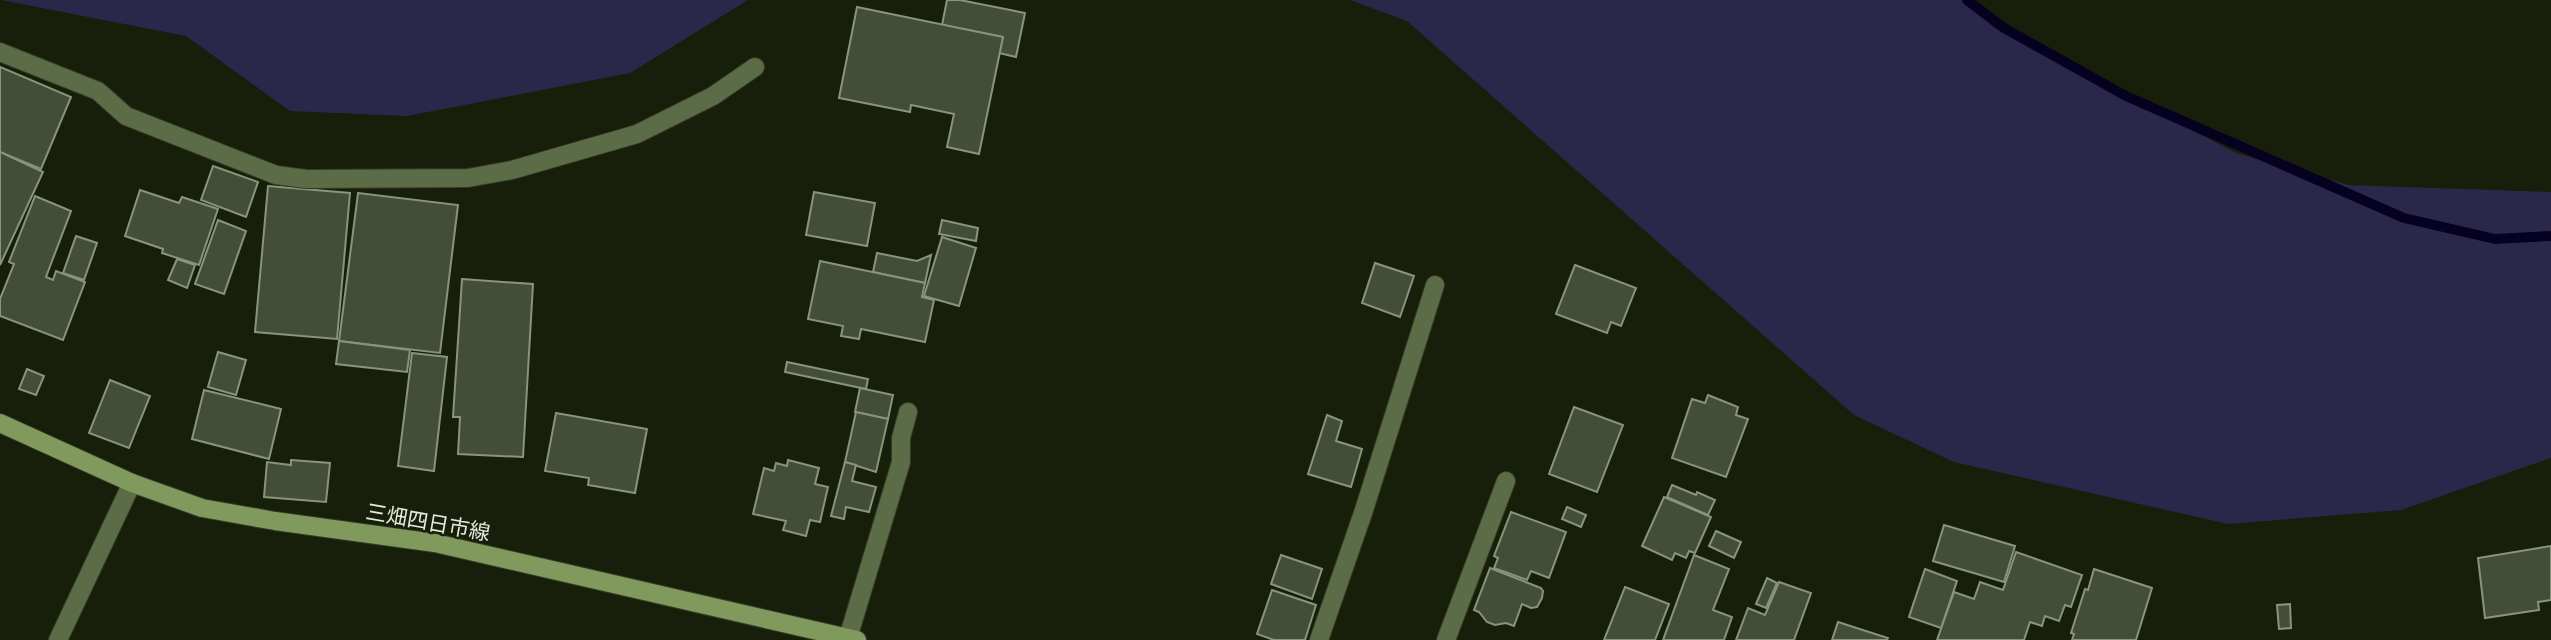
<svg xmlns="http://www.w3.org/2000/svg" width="2551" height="640" font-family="'PT Sans','Noto Sans JP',sans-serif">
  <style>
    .green { fill: #29284b }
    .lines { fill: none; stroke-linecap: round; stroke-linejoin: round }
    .stream { stroke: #060021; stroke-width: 10 }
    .building { fill: #444e37; stroke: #88947b; stroke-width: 2 }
    .street-casing { stroke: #343b27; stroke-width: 20 }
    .secondary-casing { stroke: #343b27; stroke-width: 20 }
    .street { stroke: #5b6c47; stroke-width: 18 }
    .secondary { stroke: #809a5d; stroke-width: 18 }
    .labels { text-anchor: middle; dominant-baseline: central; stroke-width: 5; stroke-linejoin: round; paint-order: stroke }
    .street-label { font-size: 21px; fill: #e3eadc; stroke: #171f0a }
  </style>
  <rect width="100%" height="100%" fill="#171f0a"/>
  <g class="green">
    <polygon points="1,0 748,0 630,73 407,116 290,111 186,36"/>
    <polygon points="1350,0 1972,0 1992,26 2236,153 2348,185 2551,192 2551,458 2401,510 2228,524 1954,462 1854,415 1407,21"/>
  </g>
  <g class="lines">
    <polyline class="stream" points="1967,0 2004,28 2126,96 2404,218 2495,239 2551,236"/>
  </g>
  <g class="building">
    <polygon points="947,0 960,0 1025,13 1016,57 999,53 1003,37 942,25"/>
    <polygon points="857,7 1003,37 979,154 947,147 954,114 911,105 910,112 839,98"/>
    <polygon points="0,67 71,97 41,169 0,152"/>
    <polygon points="0,152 43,172 0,265"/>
    <polygon points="213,166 258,182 246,217 201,200"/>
    <polygon points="268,186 350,193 337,339 255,332"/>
    <polygon points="140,190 179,203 182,197 218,209 199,265 162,253 163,249 125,236"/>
    <polygon points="814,192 875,203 867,246 806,235"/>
    <polygon points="358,193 458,205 440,353 339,341"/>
    <polygon points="35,196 71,211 46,277 53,280 56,271 85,282 63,340 0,316 0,299 14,264 9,262"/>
    <polygon points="218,220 246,231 224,294 195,284"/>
    <polygon points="942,220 978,228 976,241 939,234"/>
    <polygon points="76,236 97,243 84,280 63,273"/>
    <polygon points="942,237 976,248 959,306 924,296"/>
    <polygon points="877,253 917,261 931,255 925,283 873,272"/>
    <polygon points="177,259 195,265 187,288 168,280"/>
    <polygon points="820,261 925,283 922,297 934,300 925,342 861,329 859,339 841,336 843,326 808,319"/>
    <polygon points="1375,263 1414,276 1400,317 1362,303"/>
    <polygon points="1575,265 1636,288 1621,326 1611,322 1607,333 1556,314"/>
    <polygon points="462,279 533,284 523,457 458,454 460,417 453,417"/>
    <polygon points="339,341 410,350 407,372 336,364"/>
    <polygon points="218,352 246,360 236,395 208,387"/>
    <polygon points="412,353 447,357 434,471 398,466"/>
    <polygon points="787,362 868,379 866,389 785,372"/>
    <polygon points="27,369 44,376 36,395 19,389"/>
    <polygon points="110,380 150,396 129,448 89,433"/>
    <polygon points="860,388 893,395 888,419 855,412"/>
    <polygon points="204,390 281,409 269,459 192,439"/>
    <polygon points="1708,395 1738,407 1736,415 1748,419 1726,477 1672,458 1692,399 1705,403"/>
    <polygon points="1574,407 1623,425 1597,492 1549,474"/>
    <polygon points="856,412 888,419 876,472 845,462"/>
    <polygon points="556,413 647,429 635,493 588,485 589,478 545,471"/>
    <polygon points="1327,415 1342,421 1336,441 1362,449 1351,487 1308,474"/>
    <polygon points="291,460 330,463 326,502 264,497 267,462 291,465"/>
    <polygon points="788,460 819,468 815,484 828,487 820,522 810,520 806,536 783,530 786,521 753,514 764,468 774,471 776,463 787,466"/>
    <polygon points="845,462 856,465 852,481 876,487 869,512 846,507 844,519 831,516"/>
    <polygon points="1672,485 1696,495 1697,492 1715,500 1708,515 1667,497"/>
    <polygon points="1664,497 1711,517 1695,553 1689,551 1686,558 1675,553 1672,560 1642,546"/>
    <polygon points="1567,507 1586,515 1581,527 1562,519"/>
    <polygon points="1511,512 1566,532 1549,578 1531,571 1527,580 1494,568 1498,558 1494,556"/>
    <polygon points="1944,525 2015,546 2004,582 1933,561"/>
    <polygon points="1716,531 1741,542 1734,558 1709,546"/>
    <polygon points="2551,546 2551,600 2538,602 2539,610 2485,618 2478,558"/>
    <polygon points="2016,552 2082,575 2071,607 2065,605 2059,621 2045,616 2042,626 2030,622 2024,640 1937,640 1954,592 1974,599 1980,582 2003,590"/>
    <polygon points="1281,555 1322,569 1312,599 1271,584"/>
    <polygon points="1694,555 1729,569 1713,610 1732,617 1724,640 1663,640"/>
    <polygon points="1490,568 1541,588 1543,591 1542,598 1537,607 1531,608 1522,604 1514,626 1506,623 1495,625 1487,622 1479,612 1474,610"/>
    <polygon points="1925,569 1957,581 1941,628 1909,617"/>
    <polygon points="2094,569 2152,588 2136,640 2072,640 2074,634 2071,633 2085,589 2088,590"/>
    <polygon points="1767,578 1777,583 1766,608 1756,604"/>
    <polygon points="1779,582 1811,593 1794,640 1736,640 1748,608 1765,615"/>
    <polygon points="1625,587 1669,604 1655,640 1604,640"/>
    <polygon points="1272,590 1316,605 1305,640 1274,640 1257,634"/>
    <polygon points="2290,604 2291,628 2279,629 2277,605"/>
    <polygon points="1838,622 1888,638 1887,640 1832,640"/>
  </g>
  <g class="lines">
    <g class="street-casing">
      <g id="street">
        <polyline points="0,52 98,91 126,116 276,175 306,179 468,178 512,170 637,134 713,96 755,67"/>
        <polyline points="848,638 901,462 901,438 908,412"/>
        <polyline points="58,640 132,483"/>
        <polyline points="1319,640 1364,510 1435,285"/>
        <polyline points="1446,640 1506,481"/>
      </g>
    </g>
    <g class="secondary-casing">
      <polyline id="secondary" points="0,423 132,483 202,508 275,521 435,543 857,640"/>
    </g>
    <use href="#street" class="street"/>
    <use href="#secondary" class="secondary"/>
  </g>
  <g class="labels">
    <g class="street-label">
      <text transform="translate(428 522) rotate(10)">三畑四日市線</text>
    </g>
  </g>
</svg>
